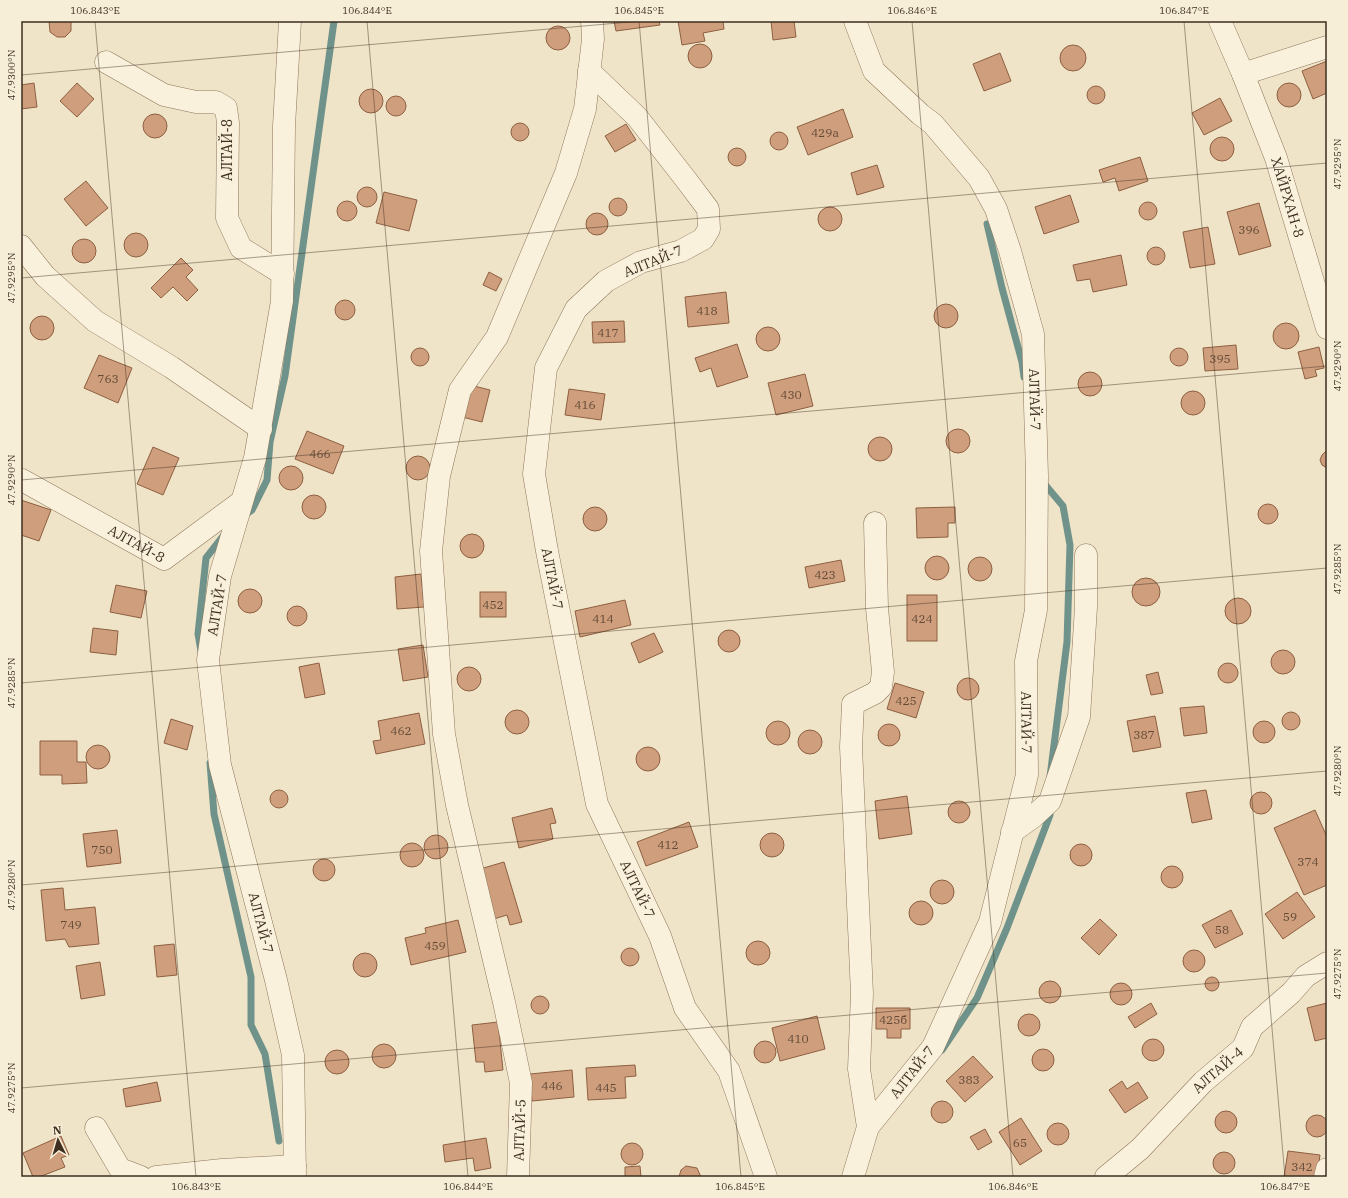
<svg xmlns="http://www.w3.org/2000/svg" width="1348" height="1198" font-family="'IBM Plex Serif',serif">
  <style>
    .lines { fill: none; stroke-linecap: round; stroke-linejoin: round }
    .stream { stroke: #6f938a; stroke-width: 7 }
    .building { fill: #cf9f7d; stroke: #8d5f41 }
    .minor-casing { stroke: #8d765c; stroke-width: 23 }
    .minor { stroke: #faf1dc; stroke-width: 22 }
    .ticks { fill: none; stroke: #3d2e20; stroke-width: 1; stroke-opacity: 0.45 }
    .labels { text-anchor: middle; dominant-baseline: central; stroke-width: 3; stroke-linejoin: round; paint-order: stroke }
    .number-label { font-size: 12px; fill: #624a37 }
    .street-label { font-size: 14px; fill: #3d2e20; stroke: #f7eed8 }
    .neatline { fill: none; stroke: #3d2e20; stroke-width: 1.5 }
    .ticks-label { font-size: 10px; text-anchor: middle; fill: #3d2e20 }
  </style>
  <rect width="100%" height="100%" fill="#f0e4c8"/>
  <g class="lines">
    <g class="stream">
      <polyline points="987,224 1002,288 1022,362 1024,377"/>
      <polyline points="1042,481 1063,506 1070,545 1067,642 1050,777"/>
      <polyline points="244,516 252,510 267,480 270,442 285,376 334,21"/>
      <polyline points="201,651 198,634 206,558 224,535"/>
      <polyline points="210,763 214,814 251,977 251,1025 265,1054 279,1141"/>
      <polyline points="942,1050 977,998 1007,928 1050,815 1050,807"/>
    </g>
  </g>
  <g class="building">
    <polygon points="49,21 71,21 71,31 65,37 57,37 50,32"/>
    <polygon points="614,21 659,21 660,25 616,31"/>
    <polygon points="678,21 723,21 724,29 703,33 705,41 682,45"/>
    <polygon points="771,21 794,21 796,37 773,40"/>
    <circle cx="558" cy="38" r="12"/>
    <circle cx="700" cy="56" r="12"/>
    <circle cx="1073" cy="58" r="13"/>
    <polygon points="1000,53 1011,81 984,91 973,64"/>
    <polygon points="1327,61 1327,93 1313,99 1302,71"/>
    <polygon points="34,83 37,107 21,109 21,85"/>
    <polygon points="77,83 94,99 77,117 60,101"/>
    <circle cx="1289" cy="95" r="12"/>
    <circle cx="1096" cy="95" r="9"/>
    <circle cx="371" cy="101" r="12"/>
    <circle cx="396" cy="106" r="10"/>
    <polygon points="1220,98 1232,121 1204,135 1192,113"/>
    <polygon points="843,109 853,137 808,155 797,127"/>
    <circle cx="155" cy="126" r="12"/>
    <circle cx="520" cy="132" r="9"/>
    <polygon points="626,124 636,140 615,152 605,136"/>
    <circle cx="779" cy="141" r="9"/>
    <circle cx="1222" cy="149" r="12"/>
    <circle cx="737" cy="157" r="9"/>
    <polygon points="1140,157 1148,181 1119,191 1115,178 1103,182 1099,170"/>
    <polygon points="877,165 884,187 857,195 851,173"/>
    <polygon points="86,181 108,208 86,226 64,199"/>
    <circle cx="367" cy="197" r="10"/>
    <polygon points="384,192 417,200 409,231 376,223"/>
    <polygon points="1070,195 1079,222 1044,234 1035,207"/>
    <circle cx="618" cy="207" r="9"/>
    <circle cx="347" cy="211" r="10"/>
    <circle cx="1148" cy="211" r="9"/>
    <polygon points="1259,203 1271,246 1239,255 1227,212"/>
    <circle cx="830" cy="219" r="12"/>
    <circle cx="597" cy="224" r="11"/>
    <polygon points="1208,227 1215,264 1190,268 1183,232"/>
    <circle cx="136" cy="245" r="12"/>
    <circle cx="84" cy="251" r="12"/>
    <circle cx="1156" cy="256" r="9"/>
    <polygon points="1121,255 1127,285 1093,292 1090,279 1077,281 1073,265"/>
    <polygon points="181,258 193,270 186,277 198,290 187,301 173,287 161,298 151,288"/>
    <polygon points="489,272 502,279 496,291 483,285"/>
    <polygon points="726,292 729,323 688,327 685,297"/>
    <circle cx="345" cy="310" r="10"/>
    <circle cx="946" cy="316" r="12"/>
    <circle cx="42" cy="328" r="12"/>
    <polygon points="624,321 625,342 593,343 592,322"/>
    <circle cx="1286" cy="336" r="13"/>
    <circle cx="768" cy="339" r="12"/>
    <polygon points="737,344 748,377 717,387 711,368 700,372 695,358"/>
    <polygon points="1236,345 1238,369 1205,371 1203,348"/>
    <polygon points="1319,347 1324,368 1315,370 1317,376 1305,379 1298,352"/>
    <circle cx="1179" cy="357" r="9"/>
    <circle cx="420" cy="357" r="9"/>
    <polygon points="99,355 132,368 118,403 84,388"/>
    <circle cx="1090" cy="384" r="12"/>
    <polygon points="805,374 813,406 776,415 768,383"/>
    <polygon points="470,385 490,390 482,422 462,417"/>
    <polygon points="569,389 605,394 601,420 565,415"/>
    <circle cx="1193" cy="403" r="12"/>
    <circle cx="958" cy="441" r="12"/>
    <polygon points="307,431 344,446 333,474 295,459"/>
    <circle cx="880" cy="449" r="12"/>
    <polygon points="153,447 179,458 163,495 137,484"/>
    <polygon points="1326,451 1327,451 1327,468 1322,465 1320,460 1322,455"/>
    <circle cx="418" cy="468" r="12"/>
    <circle cx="291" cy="478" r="12"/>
    <circle cx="314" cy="507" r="12"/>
    <polygon points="21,500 51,510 39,541 21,535"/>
    <circle cx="1268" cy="514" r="10"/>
    <polygon points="955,507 955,523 948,523 948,537 917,538 916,508"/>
    <circle cx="595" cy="519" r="12"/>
    <circle cx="472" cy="546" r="12"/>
    <circle cx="937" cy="568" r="12"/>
    <circle cx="980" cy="569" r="12"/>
    <polygon points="841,560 845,581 809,588 805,567"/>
    <polygon points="421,574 424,607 397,609 395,577"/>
    <circle cx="1146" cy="592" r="14"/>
    <polygon points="116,585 147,591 141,618 110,612"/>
    <circle cx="250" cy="601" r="12"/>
    <rect x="480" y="592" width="26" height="25"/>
    <rect x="907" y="595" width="30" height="46"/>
    <circle cx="1238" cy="611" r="13"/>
    <polygon points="625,600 631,625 580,637 575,611"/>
    <circle cx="297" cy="616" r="10"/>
    <polygon points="93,628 118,631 116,655 90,652"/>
    <circle cx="729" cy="641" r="11"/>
    <polygon points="654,633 663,652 639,663 631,643"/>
    <polygon points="423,645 428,677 403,681 398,649"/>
    <circle cx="1283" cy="662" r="12"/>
    <circle cx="1228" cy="673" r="10"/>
    <polygon points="319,663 325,694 305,698 299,667"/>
    <circle cx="469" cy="679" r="12"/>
    <polygon points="1158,672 1163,693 1151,695 1146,675"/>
    <circle cx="968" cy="689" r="11"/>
    <polygon points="895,683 924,692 916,718 887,709"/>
    <polygon points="1204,706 1207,733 1184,736 1180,708"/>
    <circle cx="517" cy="722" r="12"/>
    <circle cx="1291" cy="721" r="9"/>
    <polygon points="419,713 425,744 376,754 373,741 381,740 378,721"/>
    <polygon points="1155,716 1161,747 1133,752 1127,721"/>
    <polygon points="171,719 193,726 187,750 164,743"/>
    <circle cx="1264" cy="732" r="11"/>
    <circle cx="778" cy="733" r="12"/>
    <circle cx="889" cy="735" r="11"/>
    <circle cx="810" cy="742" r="12"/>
    <polygon points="40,741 77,741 77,762 86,762 87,783 62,784 62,775 40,775"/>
    <circle cx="98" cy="757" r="12"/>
    <circle cx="648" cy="759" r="12"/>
    <polygon points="1206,790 1212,819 1192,823 1186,793"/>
    <circle cx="279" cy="799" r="9"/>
    <circle cx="1261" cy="803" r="11"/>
    <polygon points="907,796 912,834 879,839 875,801"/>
    <circle cx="959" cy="812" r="11"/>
    <polygon points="552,808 556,823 550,824 553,839 519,848 512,818"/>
    <polygon points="1315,810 1327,837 1327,885 1304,895 1274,828"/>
    <polygon points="689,822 698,847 646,866 637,842"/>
    <polygon points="117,830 121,863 87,867 83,834"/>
    <circle cx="772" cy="845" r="12"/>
    <circle cx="436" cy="847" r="12"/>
    <circle cx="412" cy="855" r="12"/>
    <circle cx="1081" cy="855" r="11"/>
    <circle cx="324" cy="870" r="11"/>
    <polygon points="504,862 522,922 510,925 507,915 494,919 480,869"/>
    <circle cx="1172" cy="877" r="11"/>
    <circle cx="942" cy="892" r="12"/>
    <polygon points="63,888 65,910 95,907 99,944 69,947 65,939 46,941 41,890"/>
    <polygon points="1297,892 1315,917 1283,939 1265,914"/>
    <circle cx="921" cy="913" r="12"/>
    <polygon points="1231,910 1243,934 1215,948 1202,925"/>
    <polygon points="1100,919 1117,935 1099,955 1081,938"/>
    <polygon points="458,920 466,952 411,965 405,938 426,933 425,928"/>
    <circle cx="758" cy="953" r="12"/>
    <polygon points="174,944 177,975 157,977 154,946"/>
    <circle cx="630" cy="957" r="9"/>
    <circle cx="1194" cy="961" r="11"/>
    <circle cx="365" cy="965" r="12"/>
    <polygon points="100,962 105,995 81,999 76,966"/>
    <circle cx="1212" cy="984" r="7"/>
    <circle cx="1050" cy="992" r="11"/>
    <circle cx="1121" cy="994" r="11"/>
    <circle cx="540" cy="1005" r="9"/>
    <polygon points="1151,1003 1157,1014 1135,1028 1128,1017"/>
    <polygon points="1327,1003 1327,1038 1315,1041 1307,1008"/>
    <polygon points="876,1008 910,1008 910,1029 901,1029 901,1038 887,1038 887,1029 876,1029"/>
    <circle cx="1029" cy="1025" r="11"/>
    <polygon points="817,1016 825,1049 780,1061 772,1028"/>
    <polygon points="498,1022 503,1070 485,1072 484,1062 476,1062 472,1025"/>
    <circle cx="1153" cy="1050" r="11"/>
    <circle cx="765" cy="1052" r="11"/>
    <circle cx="384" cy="1056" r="12"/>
    <circle cx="1043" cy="1060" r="11"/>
    <circle cx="337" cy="1062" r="12"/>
    <polygon points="973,1056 993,1077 965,1102 946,1081"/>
    <polygon points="635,1065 636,1076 625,1077 626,1098 588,1100 586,1068"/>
    <polygon points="572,1070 574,1097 532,1101 530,1074"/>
    <polygon points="1122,1081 1127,1089 1138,1082 1148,1098 1125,1113 1109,1090"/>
    <polygon points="157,1082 161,1101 126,1107 123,1089"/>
    <circle cx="942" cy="1112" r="11"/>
    <circle cx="1226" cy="1122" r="11"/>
    <circle cx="1317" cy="1126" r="11"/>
    <polygon points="1021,1118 1042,1151 1020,1165 999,1132"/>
    <circle cx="1058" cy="1134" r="11"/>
    <polygon points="985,1129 992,1142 978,1150 970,1137"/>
    <polygon points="61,1136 69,1155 61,1158 65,1167 39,1177 33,1177 23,1153"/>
    <polygon points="486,1138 491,1168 475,1171 473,1158 445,1162 443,1145"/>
    <circle cx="632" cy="1154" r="11"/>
    <polygon points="1288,1151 1320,1155 1317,1177 1284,1177"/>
    <circle cx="1224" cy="1163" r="11"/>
    <polygon points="640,1166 641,1177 625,1177 625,1167"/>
    <polygon points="686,1166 697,1168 701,1177 679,1177 681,1170"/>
  </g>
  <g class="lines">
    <g class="minor-casing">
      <g id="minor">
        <path id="s1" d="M290 21 284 126 282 301 255 458 220 576 208 660 220 765 276 980 293 1055 295 1177"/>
        <path id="s2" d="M855 21 874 71 920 114 933 124 979 178 996 209 1010 251 1033 334 1037 476 1036 610 1026 661 1027 775 990 922 933 1047 868 1127"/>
        <path id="s3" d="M1220 21 1243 74 1276 158 1327 328"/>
        <polyline points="106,62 164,95 196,102 216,102 226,108 228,123 227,218 241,248 283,274"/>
        <path id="s4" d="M589 71 637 117 687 181 708 209 709 229 703 239 681 251 641 262 606 281 576 309 546 368 534 474 547 551 597 804 660 936 685 1008 729 1071 766 1177"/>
        <polyline points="1243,74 1327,47"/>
        <polyline points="21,246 45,276 95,321 171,367 261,429"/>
        <path id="s5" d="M22 480 164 559 241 502"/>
        <polyline points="1012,832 1033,817 1050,801 1079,717 1086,607 1086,555"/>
        <polyline points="96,1128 120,1169 141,1177"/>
        <polyline points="156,1177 222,1170 295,1166"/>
        <path id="s6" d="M518 1177 521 1083 504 1002 457 805 444 734 431 551 439 476 460 390 497 337 566 173 585 109 593 39 592 21"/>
        <polyline points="853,1177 868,1127 859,1069 862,994 851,747 853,704 875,693 881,687 883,672 877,608 875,523"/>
        <path id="s7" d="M1106 1177 1140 1149 1203 1082 1243 1048 1252 1027 1291 993 1306 976 1327 963"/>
        <polyline points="1325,1177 1327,1169"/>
      </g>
    </g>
    <use href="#minor" class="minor"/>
  </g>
  <path class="ticks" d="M95 21 196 1177M367 21 468 1177M639 21 741 1177M912 21 1013 1177M1184 21 1285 1177M21 75 641 21M21 278 1327 163M21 480 1327 366M21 683 1327 568M21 885 1327 771M21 1088 1327 973M1315 1177 1327 1176"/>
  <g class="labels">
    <g class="number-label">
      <text x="825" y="132">429а</text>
      <text x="1249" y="229">396</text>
      <text x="707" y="310">418</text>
      <text x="608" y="332">417</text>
      <text x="1220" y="358">395</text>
      <text x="108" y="378">763</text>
      <text x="791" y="394">430</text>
      <text x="585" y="404">416</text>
      <text x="320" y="453">466</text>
      <text x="825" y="574">423</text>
      <text x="493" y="604">452</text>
      <text x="603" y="618">414</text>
      <text x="922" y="618">424</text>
      <text x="906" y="700">425</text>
      <text x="401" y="730">462</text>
      <text x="1144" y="734">387</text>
      <text x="668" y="844">412</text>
      <text x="102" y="849">750</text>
      <text x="1308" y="861">374</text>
      <text x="1290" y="916">59</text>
      <text x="71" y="924">749</text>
      <text x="1222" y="929">58</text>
      <text x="435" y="945">459</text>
      <text x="893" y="1019">425б</text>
      <text x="798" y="1038">410</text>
      <text x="969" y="1079">383</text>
      <text x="552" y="1085">446</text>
      <text x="606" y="1087">445</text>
      <text x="1020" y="1142">65</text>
      <text x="1302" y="1166">342</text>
    </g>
    <g class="street-label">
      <text transform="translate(227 150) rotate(-90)">АЛТАЙ-8</text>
      <text stroke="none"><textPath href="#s3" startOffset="189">ХАЙРХАН-8</textPath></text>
      <text transform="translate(653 261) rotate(-22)">АЛТАЙ-7</text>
      <text stroke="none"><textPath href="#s2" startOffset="435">АЛТАЙ-7</textPath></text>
      <text stroke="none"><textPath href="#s5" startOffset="131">АЛТАЙ-8</textPath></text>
      <text stroke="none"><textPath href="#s4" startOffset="641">АЛТАЙ-7</textPath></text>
      <text transform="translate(217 605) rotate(-81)">АЛТАЙ-7</text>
      <text stroke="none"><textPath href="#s2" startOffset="759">АЛТАЙ-7</textPath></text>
      <text stroke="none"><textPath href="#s4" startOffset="965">АЛТАЙ-7</textPath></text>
      <text stroke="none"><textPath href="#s1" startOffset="916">АЛТАЙ-7</textPath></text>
      <text stroke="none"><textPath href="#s7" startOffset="155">АЛТАЙ-4</textPath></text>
      <text transform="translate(912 1072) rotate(-52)">АЛТАЙ-7</text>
      <text stroke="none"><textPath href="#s6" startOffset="47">АЛТАЙ-5</textPath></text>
    </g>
  </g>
  <rect width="1348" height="1198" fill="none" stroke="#f7eed8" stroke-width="44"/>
  <g transform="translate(58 1140) rotate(355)" stroke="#f7eed8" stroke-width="3" paint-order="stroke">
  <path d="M0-3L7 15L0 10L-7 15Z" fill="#3d2e20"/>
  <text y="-6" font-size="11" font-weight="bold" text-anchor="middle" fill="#3d2e20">N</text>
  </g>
  <rect x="22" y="22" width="1304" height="1154" class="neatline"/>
  <g class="ticks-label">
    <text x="95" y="14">106.843°E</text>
    <text x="367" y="14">106.844°E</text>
    <text x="639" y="14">106.845°E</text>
    <text x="912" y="14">106.846°E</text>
    <text x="1184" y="14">106.847°E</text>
    <text transform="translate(11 75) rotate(-90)" y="4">47.9300°N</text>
    <text transform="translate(1337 164) rotate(-90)" y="4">47.9295°N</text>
    <text transform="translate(11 278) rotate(-90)" y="4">47.9295°N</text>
    <text transform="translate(1337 366) rotate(-90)" y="4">47.9290°N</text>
    <text transform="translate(11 480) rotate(-90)" y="4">47.9290°N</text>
    <text transform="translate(1337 569) rotate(-90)" y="4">47.9285°N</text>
    <text transform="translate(11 683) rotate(-90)" y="4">47.9285°N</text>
    <text transform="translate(1337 771) rotate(-90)" y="4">47.9280°N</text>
    <text transform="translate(11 885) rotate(-90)" y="4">47.9280°N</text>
    <text transform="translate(1337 974) rotate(-90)" y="4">47.9275°N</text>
    <text transform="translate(11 1088) rotate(-90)" y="4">47.9275°N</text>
    <text x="196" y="1190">106.843°E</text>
    <text x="468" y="1190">106.844°E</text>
    <text x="740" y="1190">106.845°E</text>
    <text x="1013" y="1190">106.846°E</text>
    <text x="1285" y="1190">106.847°E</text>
  </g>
</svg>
